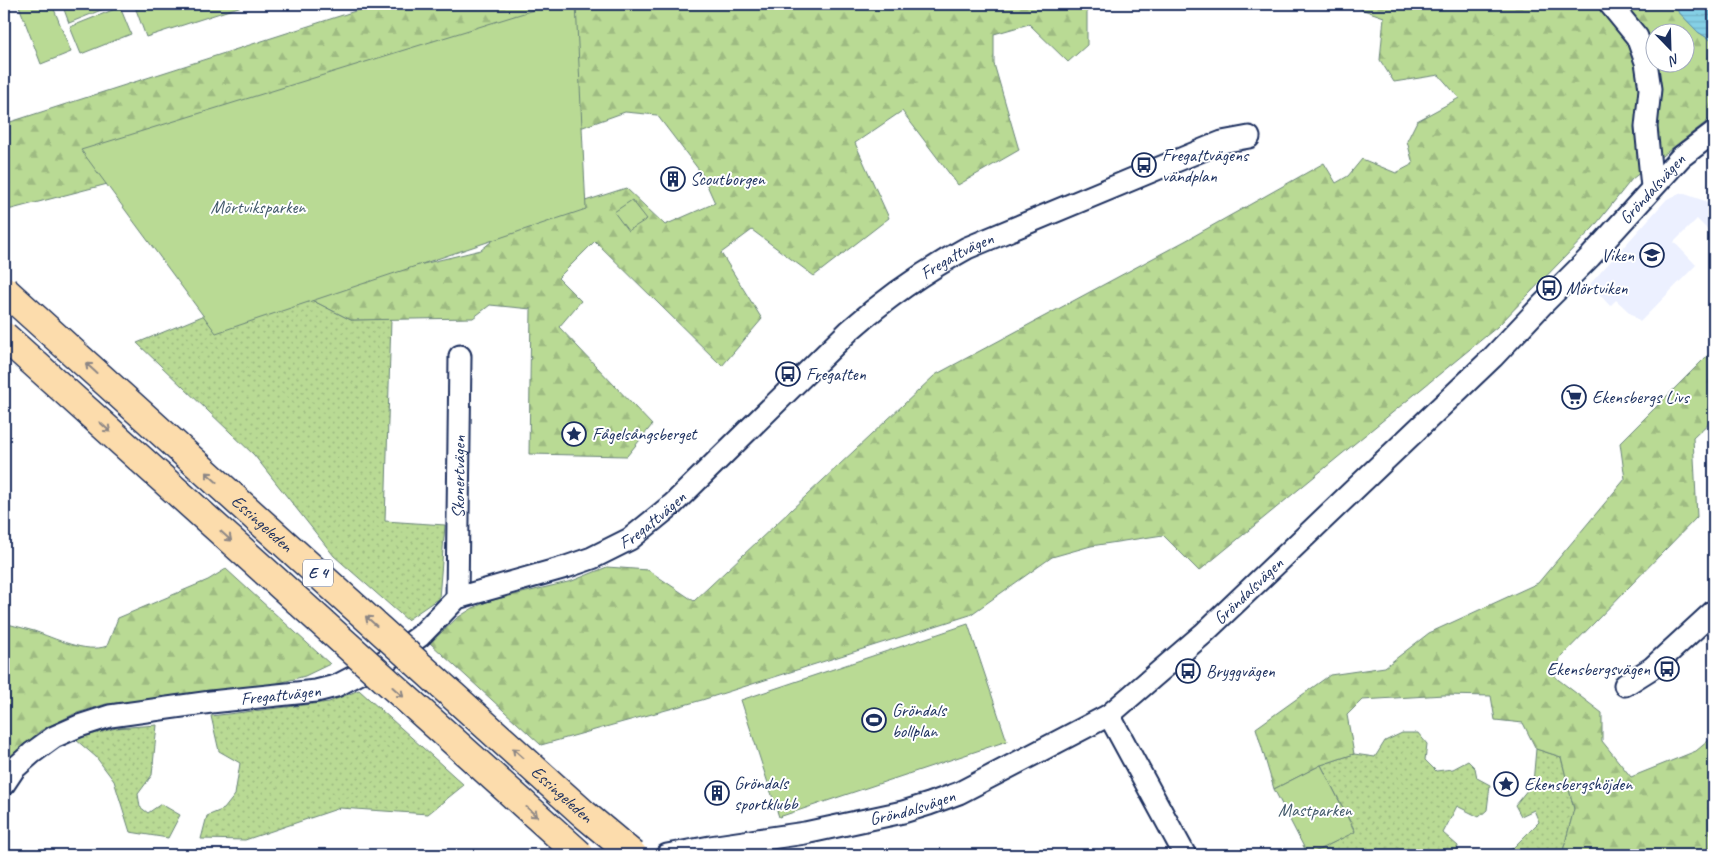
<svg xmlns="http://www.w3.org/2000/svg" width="1718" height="859" font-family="Caveat,sans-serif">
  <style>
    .built { fill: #ecf0ff }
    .grass { fill: url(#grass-dots); stroke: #6a8479 }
    .forest { fill: url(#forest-firs); stroke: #6a8479; fill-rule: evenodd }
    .park { fill: #b9da94; stroke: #6a8479 }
    .water { fill: url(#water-rules); stroke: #5b90b0 }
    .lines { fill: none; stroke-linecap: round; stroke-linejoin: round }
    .minor-casing { stroke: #1b2f5e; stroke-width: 25 }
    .minor { stroke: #fff; stroke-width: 21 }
    .highway-bridge-casing { stroke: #1b2f5e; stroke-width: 31; stroke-linecap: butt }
    .highway-bridge { stroke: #fcdcac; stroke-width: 28 }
    .oneway { stroke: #8c8685 }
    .labels { text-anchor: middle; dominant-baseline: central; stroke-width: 4; stroke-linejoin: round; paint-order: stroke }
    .shield { fill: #fff; stroke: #5f6d8e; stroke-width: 1 }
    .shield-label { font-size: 16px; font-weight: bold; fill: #1b2f5e }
    .poi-label { font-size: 18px; fill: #1b2f5e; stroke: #fff; text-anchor: start }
    .street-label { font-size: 18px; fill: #1b2f5e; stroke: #fff }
    .park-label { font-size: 18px; fill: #425a6c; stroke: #fff }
  </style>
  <defs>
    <pattern id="grass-dots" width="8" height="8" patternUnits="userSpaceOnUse" patternTransform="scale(1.25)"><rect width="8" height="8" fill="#b9da94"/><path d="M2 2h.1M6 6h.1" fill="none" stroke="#9ebb82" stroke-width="1.8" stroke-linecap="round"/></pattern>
    <pattern id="forest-firs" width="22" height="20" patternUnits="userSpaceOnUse" patternTransform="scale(1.25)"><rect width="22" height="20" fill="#b9da94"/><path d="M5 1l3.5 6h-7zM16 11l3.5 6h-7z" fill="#9ebb82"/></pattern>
    <pattern id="water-rules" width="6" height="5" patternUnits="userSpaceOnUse" patternTransform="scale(1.25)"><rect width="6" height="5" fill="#85d0e6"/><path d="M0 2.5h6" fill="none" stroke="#72b3c8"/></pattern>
  </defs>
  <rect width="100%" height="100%" fill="#fff"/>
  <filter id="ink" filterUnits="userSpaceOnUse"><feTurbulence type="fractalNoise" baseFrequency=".02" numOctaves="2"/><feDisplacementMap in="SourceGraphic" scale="10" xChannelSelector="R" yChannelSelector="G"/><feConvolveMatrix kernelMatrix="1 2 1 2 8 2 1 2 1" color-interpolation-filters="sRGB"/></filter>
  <g filter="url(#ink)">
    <polygon class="built" points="1682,193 1705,201 1714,210 1714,236 1697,219 1674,242 1696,265 1640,322 1616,300 1610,306 1590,284 1667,199"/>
    <g class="grass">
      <polygon points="280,284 351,320 391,319 385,521 445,525 439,598 407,620 334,556 254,455 137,343"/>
      <polygon points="359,690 464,785 428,814 340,808 245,840 201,839 207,816 224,809 235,795 240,763 219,751 211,716 329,702"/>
      <polygon points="157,725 152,775 138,794 140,807 148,813 161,804 180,815 168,838 130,832 114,781 96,757 75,739 116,728"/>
      <polygon points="1402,733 1418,733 1427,744 1425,760 1436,771 1453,769 1468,761 1475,768 1477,778 1490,785 1487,810 1479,817 1457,806 1443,833 1458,846 1456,855 1310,855 1355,831 1321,765 1354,754 1375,757 1385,741"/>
      <polygon points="1536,749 1561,757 1574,809 1562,855 1494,855 1512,849 1539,822 1534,810 1521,816 1515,805 1533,783"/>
    </g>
    <g class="forest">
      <polygon points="377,4 1087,4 1087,45 1068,62 1029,24 994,34 994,64 1019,150 958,185 902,111 855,143 889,218 814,276 752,230 721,253 762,319 722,366 595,241 558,278 581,301 559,327 652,425 627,456 529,454 531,309 490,305 473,318 351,320 280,284 402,269 481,250 513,224 626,188 665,225 715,203 702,174 657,115 625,112 485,162 188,163 4,211 4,124"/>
      <path d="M1346 4H1671L1698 32 1714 42V116L1632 179 1593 228 1497 327 1199 571 1163 535 1091 546 1052 557 970 615 702 700 541 745 430 643 457 618 473 608 489 601 572 581 607 567 648 570 694 601 935 375 1185 241 1324 163 1336 183 1348 176 1362 159 1396 173 1413 164 1407 141 1417 121 1459 98 1439 75 1394 82 1380 60 1384 17ZM1656 32H1686V62H1656Z"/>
      <polygon points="1714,349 1714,418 1693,438 1697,517 1560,658 1555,677 1602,713 1602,741 1631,777 1696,751 1714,736 1714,855 1562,855 1574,809 1561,757 1536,749 1523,723 1495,720 1491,696 1444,695 1362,700 1347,715 1354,754 1321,765 1274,789 1256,728 1330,675 1385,667 1429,633 1538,583 1625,479 1620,443"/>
      <path d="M226 569 330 664 305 676 279 683 153 700 106 704 74 714 40 731 4 764V623C14 626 24 628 34 631 54 638 86 654 107 646L118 618 208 580Z"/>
    </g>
    <g class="park">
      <polygon points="26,4 52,4 71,52 41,64 19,6"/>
      <polygon points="62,4 116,4 69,23"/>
      <polygon points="134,4 248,4 146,37"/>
      <polygon points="553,4 576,4 586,209 216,333 81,150"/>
      <polygon points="120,7 131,34 81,54 70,27"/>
      <polygon points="632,200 647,219 628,231 614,212"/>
      <polygon points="968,624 1007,741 779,817 741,700"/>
      <polygon points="1321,765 1355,832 1308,855 1274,789"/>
    </g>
    <polygon class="water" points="1671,4 1714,4 1714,42 1698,32"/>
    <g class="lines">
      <g class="minor-casing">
        <g id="minor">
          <polyline points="1610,4 1637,37 1646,62 1650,89 1646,127 1652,187"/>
          <path id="s1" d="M457 598 460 356"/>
          <polyline points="1625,685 1652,668 1714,611"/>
          <polyline points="1109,715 1185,855"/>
          <path id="s2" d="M4 784 14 769 32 753 54 737 79 726 110 716 211 702 316 691 336 686 388 659 420 636 457 598 566 567 592 558 630 539 673 504 850 330C886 298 925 271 967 248L1212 146 1222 142 1249 137"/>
          <path id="s3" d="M667 855 710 847 805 833 903 812 929 804 959 793 1109 715 1203 634 1493 357 1542 305 1590 257 1681 157 1714 132"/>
        </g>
      </g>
      <use href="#minor" class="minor"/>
      <g class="highway-bridge-casing">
        <g id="highway-bridge">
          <path id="s4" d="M4 290 584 814 633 855"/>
          <polyline points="4,336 580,855"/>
        </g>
      </g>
      <use href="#highway-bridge" class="highway-bridge"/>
    </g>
    <defs><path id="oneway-shaft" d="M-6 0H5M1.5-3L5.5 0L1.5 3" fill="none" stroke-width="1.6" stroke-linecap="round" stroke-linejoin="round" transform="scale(1.25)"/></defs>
    <g class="oneway">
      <use href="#oneway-shaft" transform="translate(91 368) rotate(-138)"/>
      <use href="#oneway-shaft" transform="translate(105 427) rotate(42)"/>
      <use href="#oneway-shaft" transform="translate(211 477) rotate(-138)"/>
      <use href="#oneway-shaft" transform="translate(226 536) rotate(42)"/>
      <use href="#oneway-shaft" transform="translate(371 621) rotate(-138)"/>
      <use href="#oneway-shaft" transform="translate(398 692) rotate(42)"/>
      <use href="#oneway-shaft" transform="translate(518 753) rotate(-138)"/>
      <use href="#oneway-shaft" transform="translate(532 812) rotate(42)"/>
    </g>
  </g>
  <defs>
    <g id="bus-ring" transform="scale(1.25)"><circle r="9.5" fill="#fff" stroke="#1b2f5e" stroke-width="1.5"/><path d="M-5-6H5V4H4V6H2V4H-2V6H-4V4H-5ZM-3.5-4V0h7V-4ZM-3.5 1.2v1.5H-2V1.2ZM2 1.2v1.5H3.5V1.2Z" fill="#1b2f5e"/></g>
    <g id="building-ring" transform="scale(1.25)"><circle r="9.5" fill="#fff" stroke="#1b2f5e" stroke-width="1.5"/><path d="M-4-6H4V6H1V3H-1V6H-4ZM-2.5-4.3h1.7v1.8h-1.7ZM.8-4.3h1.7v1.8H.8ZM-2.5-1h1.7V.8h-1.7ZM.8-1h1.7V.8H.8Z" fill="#1b2f5e"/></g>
    <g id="school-ring" transform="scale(1.25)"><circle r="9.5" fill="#fff" stroke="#1b2f5e" stroke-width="1.5"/><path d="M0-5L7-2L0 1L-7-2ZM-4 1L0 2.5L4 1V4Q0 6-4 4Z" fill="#1b2f5e"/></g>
    <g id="supermarket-ring" transform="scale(1.25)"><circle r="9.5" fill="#fff" stroke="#1b2f5e" stroke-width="1.5"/><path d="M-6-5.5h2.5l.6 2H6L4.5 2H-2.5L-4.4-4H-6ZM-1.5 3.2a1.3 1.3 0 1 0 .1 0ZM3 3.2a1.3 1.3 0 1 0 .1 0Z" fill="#1b2f5e"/></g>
    <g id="sight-ring" transform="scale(1.25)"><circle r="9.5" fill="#fff" stroke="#1b2f5e" stroke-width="1.5"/><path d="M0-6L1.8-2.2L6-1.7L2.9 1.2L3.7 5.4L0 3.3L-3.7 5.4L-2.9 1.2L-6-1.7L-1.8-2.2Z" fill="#1b2f5e"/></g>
    <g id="stadium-ring" transform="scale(1.25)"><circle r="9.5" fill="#fff" stroke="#1b2f5e" stroke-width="1.5"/><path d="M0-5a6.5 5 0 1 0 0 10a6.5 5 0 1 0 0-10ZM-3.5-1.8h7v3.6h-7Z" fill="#1b2f5e"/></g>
  </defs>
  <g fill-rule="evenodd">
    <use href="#bus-ring" x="1144" y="165"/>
    <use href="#building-ring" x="673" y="179"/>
    <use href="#school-ring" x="1652" y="255"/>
    <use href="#bus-ring" x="1549" y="288"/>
    <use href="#bus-ring" x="788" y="374"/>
    <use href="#supermarket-ring" x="1574" y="397"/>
    <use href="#sight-ring" x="574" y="434"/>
    <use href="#bus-ring" x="1667" y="669"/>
    <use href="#bus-ring" x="1188" y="671"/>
    <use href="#stadium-ring" x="874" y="720"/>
    <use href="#sight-ring" x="1506" y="784"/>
    <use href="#building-ring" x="717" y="793"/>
  </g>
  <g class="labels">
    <rect class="shield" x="303" y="559.5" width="30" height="27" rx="4"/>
    <g class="shield-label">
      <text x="318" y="573">E 4</text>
    </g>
    <g class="poi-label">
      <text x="1162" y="155">Fregattvägens<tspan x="1162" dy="21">vändplan</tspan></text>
      <text x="690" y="179">Scoutborgen</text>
      <text x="1634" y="255" text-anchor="end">Viken</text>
      <text x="1566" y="288">Mörtviken</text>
      <text x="806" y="374">Fregatten</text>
      <text x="1592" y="397">Ekensbergs Livs</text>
      <text x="592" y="434">Fågelsångsberget</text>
      <text x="1650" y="669" text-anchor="end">Ekensbergsvägen</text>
      <text x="1206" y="671">Bryggvägen</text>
      <text x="892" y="710">Gröndals<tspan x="892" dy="21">bollplan</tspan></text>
      <text x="734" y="783">Gröndals<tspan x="734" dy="21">sportklubb</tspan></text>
      <text x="1524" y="784">Ekensbergshöjden</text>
    </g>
    <g class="street-label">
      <text stroke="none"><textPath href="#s3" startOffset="1225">Gröndalsvägen</textPath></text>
      <text stroke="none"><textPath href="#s2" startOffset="1126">Fregattvägen</textPath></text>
      <text stroke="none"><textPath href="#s1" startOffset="121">Skonertvägen</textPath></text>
      <text stroke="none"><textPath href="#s2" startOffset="721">Fregattvägen</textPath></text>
      <text stroke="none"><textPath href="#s4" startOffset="348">Essingeleden</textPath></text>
      <text stroke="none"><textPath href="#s3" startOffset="655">Gröndalsvägen</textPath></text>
      <text stroke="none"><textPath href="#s2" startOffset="301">Fregattvägen</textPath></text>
      <text stroke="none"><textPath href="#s4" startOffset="752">Essingeleden</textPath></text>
      <text stroke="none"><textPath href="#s3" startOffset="250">Gröndalsvägen</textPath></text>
    </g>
    <g class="park-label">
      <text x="258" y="207">Mörtviksparken</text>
      <text x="1315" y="810">Mastparken</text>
    </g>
  </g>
  <rect width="1718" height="859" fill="none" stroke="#fff" stroke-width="20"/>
  <rect x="10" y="10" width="1698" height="839" fill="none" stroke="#1b2f5e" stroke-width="2" filter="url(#ink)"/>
  <g transform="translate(1670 48) rotate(157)"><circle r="24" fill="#ffffff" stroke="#a4acbf"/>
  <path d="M0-4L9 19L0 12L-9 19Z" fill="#1b2f5e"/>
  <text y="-8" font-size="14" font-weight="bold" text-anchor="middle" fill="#1b2f5e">N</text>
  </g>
</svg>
